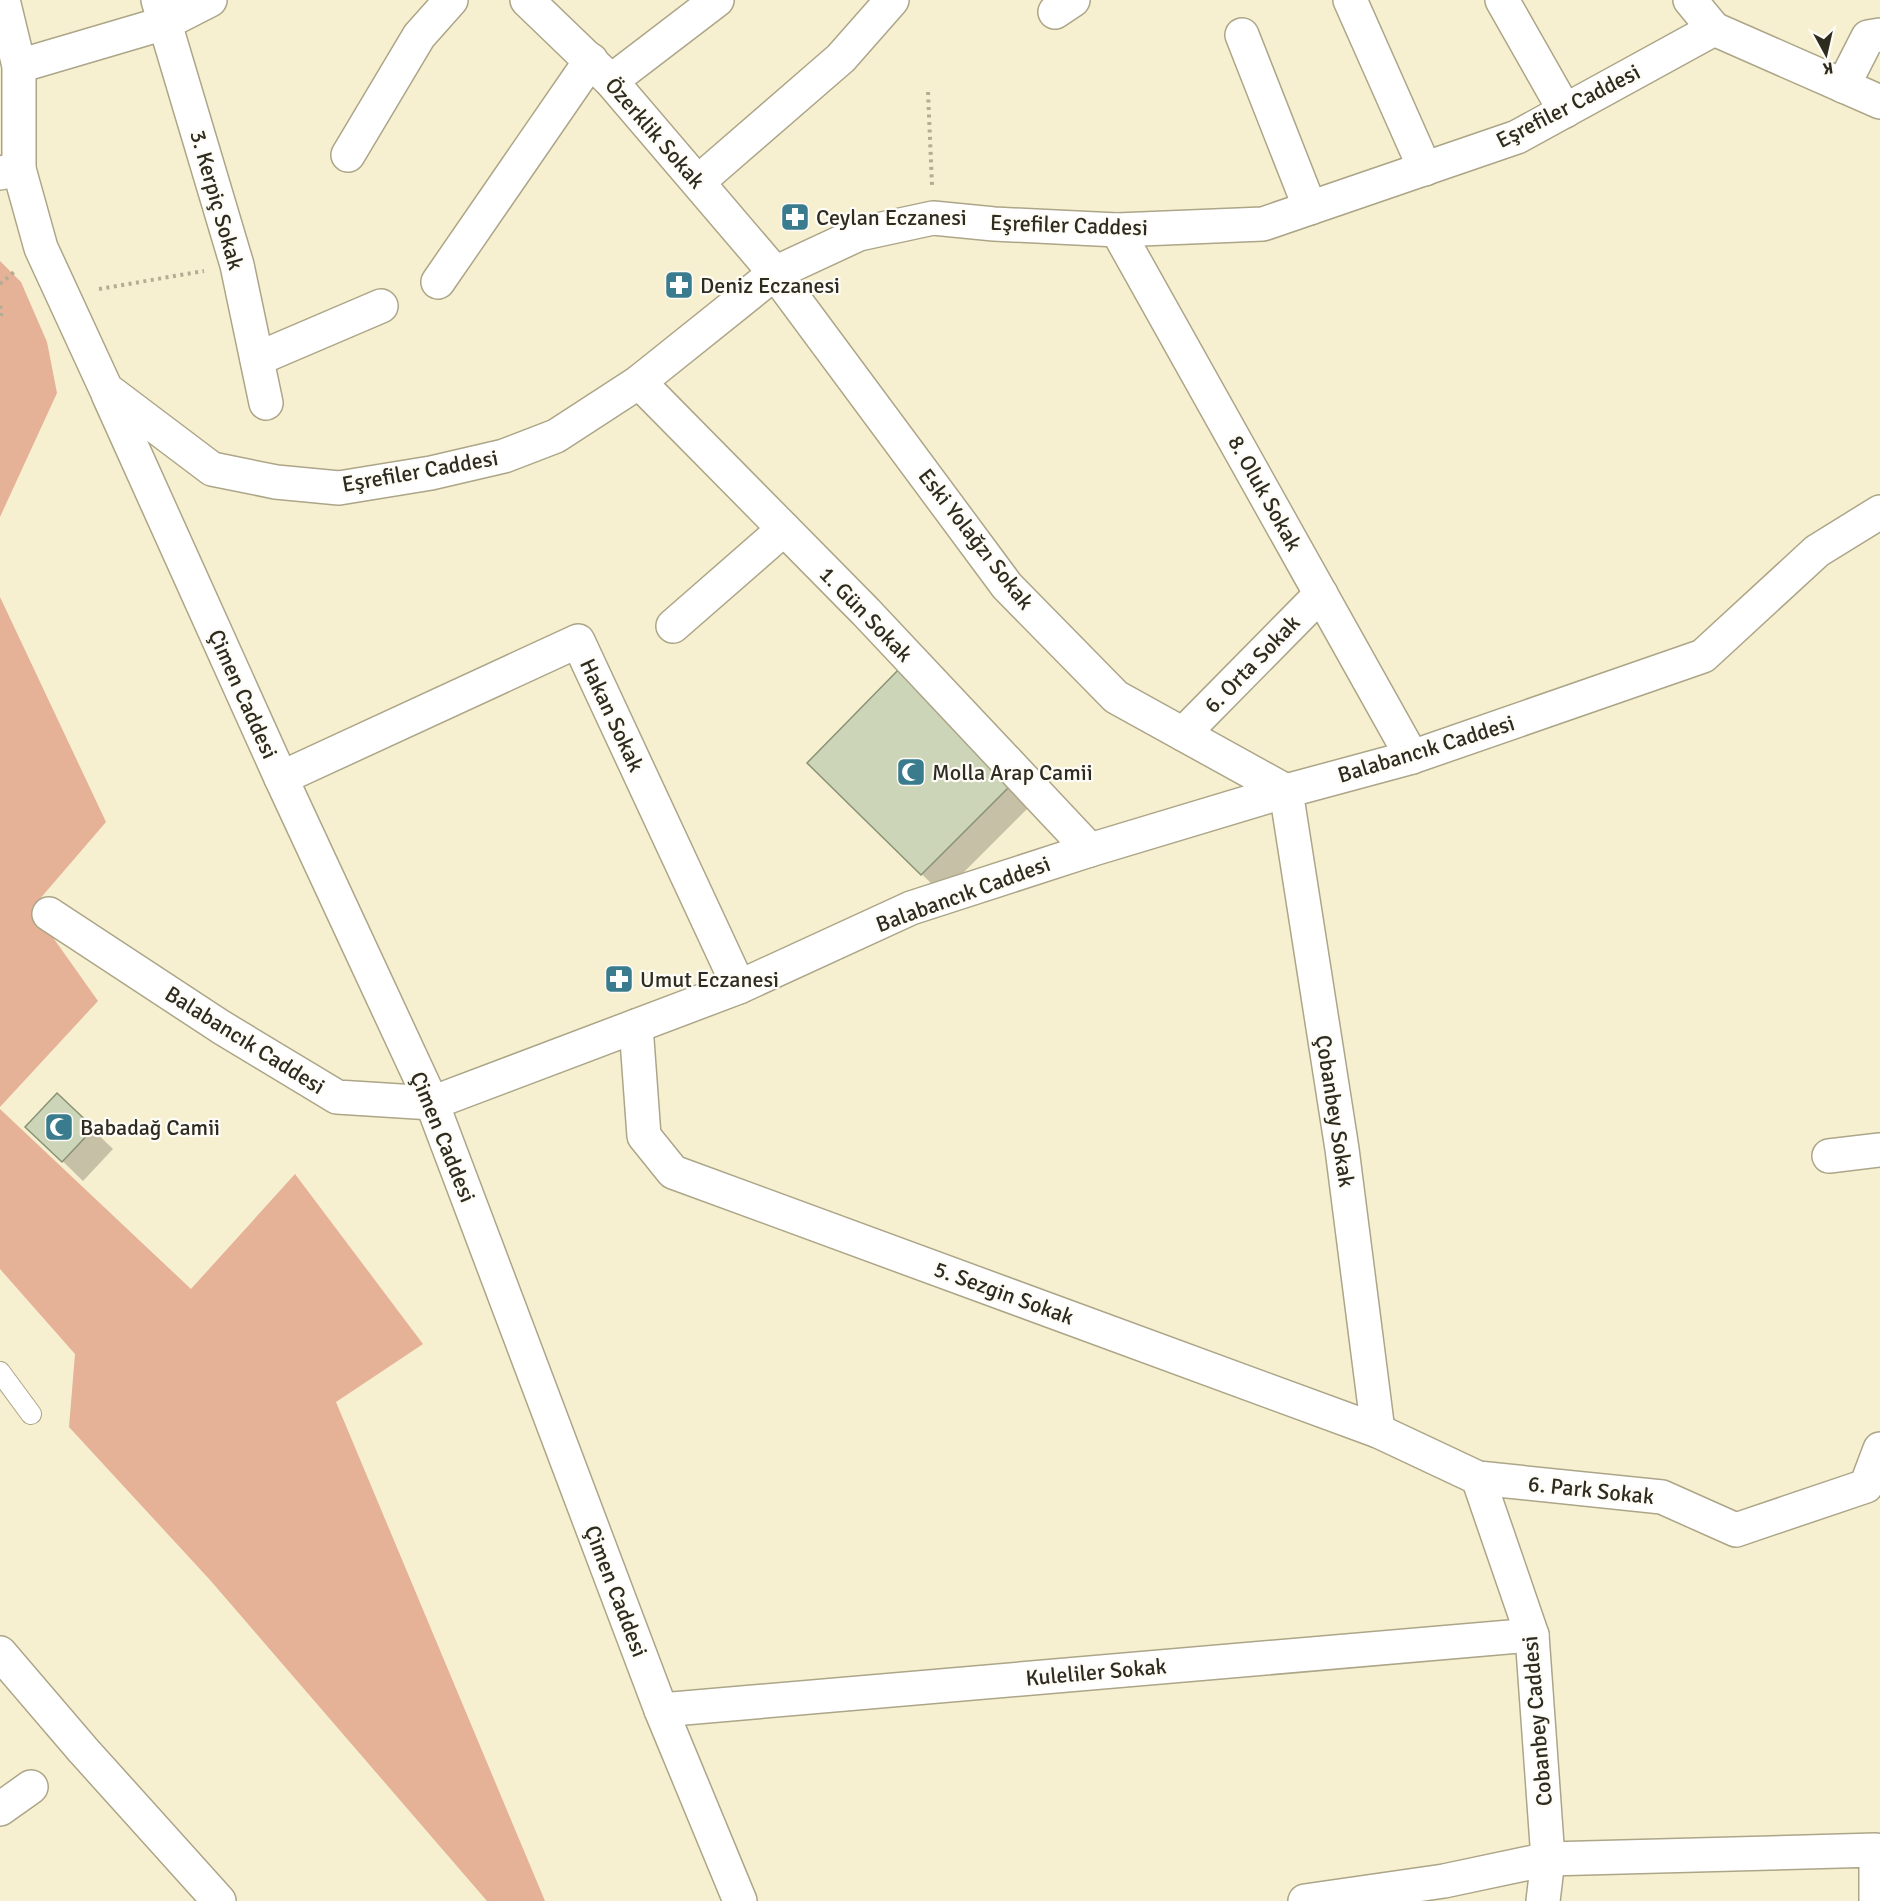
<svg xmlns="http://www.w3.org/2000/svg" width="1880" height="1901" font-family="Signika,sans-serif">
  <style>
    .green { fill: #e5b197 }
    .shadow { fill: #0003 }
    .building { fill: #ccd5b7; stroke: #8a9276; stroke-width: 1.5 }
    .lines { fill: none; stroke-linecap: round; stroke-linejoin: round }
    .lane-casing { stroke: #aca588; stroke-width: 22 }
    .street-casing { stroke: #aca588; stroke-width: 36 }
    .secondary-casing { stroke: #aca588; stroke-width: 36 }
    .path { stroke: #b3ad94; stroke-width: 4; stroke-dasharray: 3 4.5; stroke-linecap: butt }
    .lane { stroke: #fff; stroke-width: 20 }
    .street { stroke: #fff; stroke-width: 33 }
    .secondary { stroke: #fff; stroke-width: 33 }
    .labels { text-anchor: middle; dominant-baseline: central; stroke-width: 4.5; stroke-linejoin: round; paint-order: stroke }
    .street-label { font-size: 22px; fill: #2e2b1f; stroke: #fefcf6 }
    .poi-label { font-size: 22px; fill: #2e2b1f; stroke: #fefcf6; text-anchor: start }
  </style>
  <rect width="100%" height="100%" fill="#f7f0d0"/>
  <g class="green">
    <polygon points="0,261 21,282 47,342 57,393 0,517"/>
    <polygon points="0,597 106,822 32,908 98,1001 0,1107"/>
    <polygon points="0,1109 191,1289 295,1174 423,1344 336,1402 545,1901 487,1901 210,1580 69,1427 75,1354 0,1269"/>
  </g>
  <g class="shadow">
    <polygon points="902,668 1034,802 942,894 809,763"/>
    <polygon points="57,1095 113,1149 83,1181 47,1146"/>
  </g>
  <g class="building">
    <polygon points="902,666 1015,781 921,875 807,763"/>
    <polygon points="57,1093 94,1128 62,1162 25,1127"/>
  </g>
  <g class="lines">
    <g class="lane-casing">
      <polyline id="lane" points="0,1372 31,1414"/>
    </g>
    <g class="street-casing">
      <g id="street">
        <polyline points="3,0 19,66 19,169"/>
        <polyline points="158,0 237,265 266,403"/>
        <polyline points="527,0 611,81 775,273 1007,586 1116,697 1286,791 1342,1149 1378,1431"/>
        <polyline points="1350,0 1425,169"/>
        <polyline points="1502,0 1565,111"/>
        <polyline points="1690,0 1714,29"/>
        <polyline points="1055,12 1073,0"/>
        <polyline points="1242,35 1310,208"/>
        <polyline points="19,66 165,23 210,0"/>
        <polyline points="611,81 717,0"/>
        <polyline points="1843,86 1868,37 1880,35"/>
        <polyline points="348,155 419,36 451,0"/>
        <polyline points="698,182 841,58 892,0"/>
        <polyline points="1117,230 1412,757"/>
        <polyline points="438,282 591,60"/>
        <polyline points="257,359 381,306"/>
        <polyline points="639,382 866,612 1090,850"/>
        <polyline points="673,626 784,529"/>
        <polyline points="1183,734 1321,594"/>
        <polyline points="281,778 578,641 739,987"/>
        <polyline points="49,914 221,1027 337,1097 432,1103 739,987 911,908 1090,850 1286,791 1412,757 1703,656 1817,551 1880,512"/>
        <polyline points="636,1026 644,1136 673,1172 1378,1431 1478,1478 1662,1497 1736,1530 1866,1486 1880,1449"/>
        <polyline points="1829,1156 1880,1150"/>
        <polyline points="1478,1478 1532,1635 1548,1859 1543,1901"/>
        <polyline points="661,1710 1532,1635"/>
        <polyline points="0,1809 31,1787"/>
        <polyline points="1305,1901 1444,1881 1548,1859 1876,1850 1876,1901"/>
      </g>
    </g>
    <g class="secondary-casing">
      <g id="secondary">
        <polyline points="0,173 19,169 41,248 106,389 212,469 276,482 339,488 431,473 504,456 556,436 639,382 775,273 859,234 933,218 994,224 1117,230 1263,224 1517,137 1714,29 1880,102"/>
        <polyline points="108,394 281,778 432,1103 661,1710 740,1901"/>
        <polyline points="0,1653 83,1750 219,1901"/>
      </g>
    </g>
    <g class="path">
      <polyline points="928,92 932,185"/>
      <polyline points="0,284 14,272"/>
      <polyline points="99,289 204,271"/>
      <polyline points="0,306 2,312 0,318"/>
    </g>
    <use href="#lane" class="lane"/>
    <use href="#street" class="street"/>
    <use href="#secondary" class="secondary"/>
  </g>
  <defs>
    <g id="pharmacy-square" transform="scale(1.5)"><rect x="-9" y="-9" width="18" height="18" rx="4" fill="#3a7c8e" stroke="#fefcf6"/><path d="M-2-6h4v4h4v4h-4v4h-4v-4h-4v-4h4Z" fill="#fff"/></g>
    <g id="mosque-square" transform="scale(1.5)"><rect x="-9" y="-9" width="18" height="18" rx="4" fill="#3a7c8e" stroke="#fefcf6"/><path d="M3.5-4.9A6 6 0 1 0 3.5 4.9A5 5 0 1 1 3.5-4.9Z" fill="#fff"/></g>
  </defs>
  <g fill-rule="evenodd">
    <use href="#pharmacy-square" x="795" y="217"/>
    <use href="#pharmacy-square" x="679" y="285"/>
    <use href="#mosque-square" x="911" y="772"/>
    <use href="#pharmacy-square" x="619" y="979"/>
    <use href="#mosque-square" x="59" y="1127"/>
  </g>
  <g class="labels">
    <g class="street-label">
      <text transform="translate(1568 106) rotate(-27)">Eşrefiler Caddesi</text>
      <text transform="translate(655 133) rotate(49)">Özerklik Sokak</text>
      <text transform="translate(217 200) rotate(74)">3. Kerpiç Sokak</text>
      <text transform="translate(1069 225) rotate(2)">Eşrefiler Caddesi</text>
      <text transform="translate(420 471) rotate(-10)">Eşrefiler Caddesi</text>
      <text transform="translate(1265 493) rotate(61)">8. Oluk Sokak</text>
      <text transform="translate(976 539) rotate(52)">Eski Yolağzı Sokak</text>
      <text transform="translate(866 614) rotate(46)">1. Gün Sokak</text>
      <text transform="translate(1252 664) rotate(-46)">6. Orta Sokak</text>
      <text transform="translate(243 694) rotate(66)">Çimen Caddesi</text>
      <text transform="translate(612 715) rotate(65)">Hakan Sokak</text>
      <text transform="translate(1426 749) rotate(-17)">Balabancık Caddesi</text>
      <text transform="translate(963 894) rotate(-20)">Balabancık Caddesi</text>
      <text transform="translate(245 1040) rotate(32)">Balabancık Caddesi</text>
      <text transform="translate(1335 1111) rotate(81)">Çobanbey Sokak</text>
      <text transform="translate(443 1137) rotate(68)">Çimen Caddesi</text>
      <text transform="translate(1004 1293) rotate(20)">5. Sezgin Sokak</text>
      <text transform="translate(1591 1490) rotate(6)">6. Park Sokak</text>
      <text transform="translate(616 1591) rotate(69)">Çimen Caddesi</text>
      <text transform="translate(1096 1672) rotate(-5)">Kuleliler Sokak</text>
      <text transform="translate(1537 1721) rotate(-95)">Cobanbey Caddesi</text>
    </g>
    <g class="poi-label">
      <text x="816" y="217">Ceylan Eczanesi</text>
      <text x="700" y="285">Deniz Eczanesi</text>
      <text x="932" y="772">Molla Arap Camii</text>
      <text x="640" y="979">Umut Eczanesi</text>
      <text x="80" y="1127">Babadağ Camii</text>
    </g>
  </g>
  <g transform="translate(1826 54) rotate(172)" stroke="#fefcf6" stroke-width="4.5" paint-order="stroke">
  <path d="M0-4.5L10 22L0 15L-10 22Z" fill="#2e2b1f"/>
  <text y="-9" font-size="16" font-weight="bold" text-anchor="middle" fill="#2e2b1f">K</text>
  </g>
</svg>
